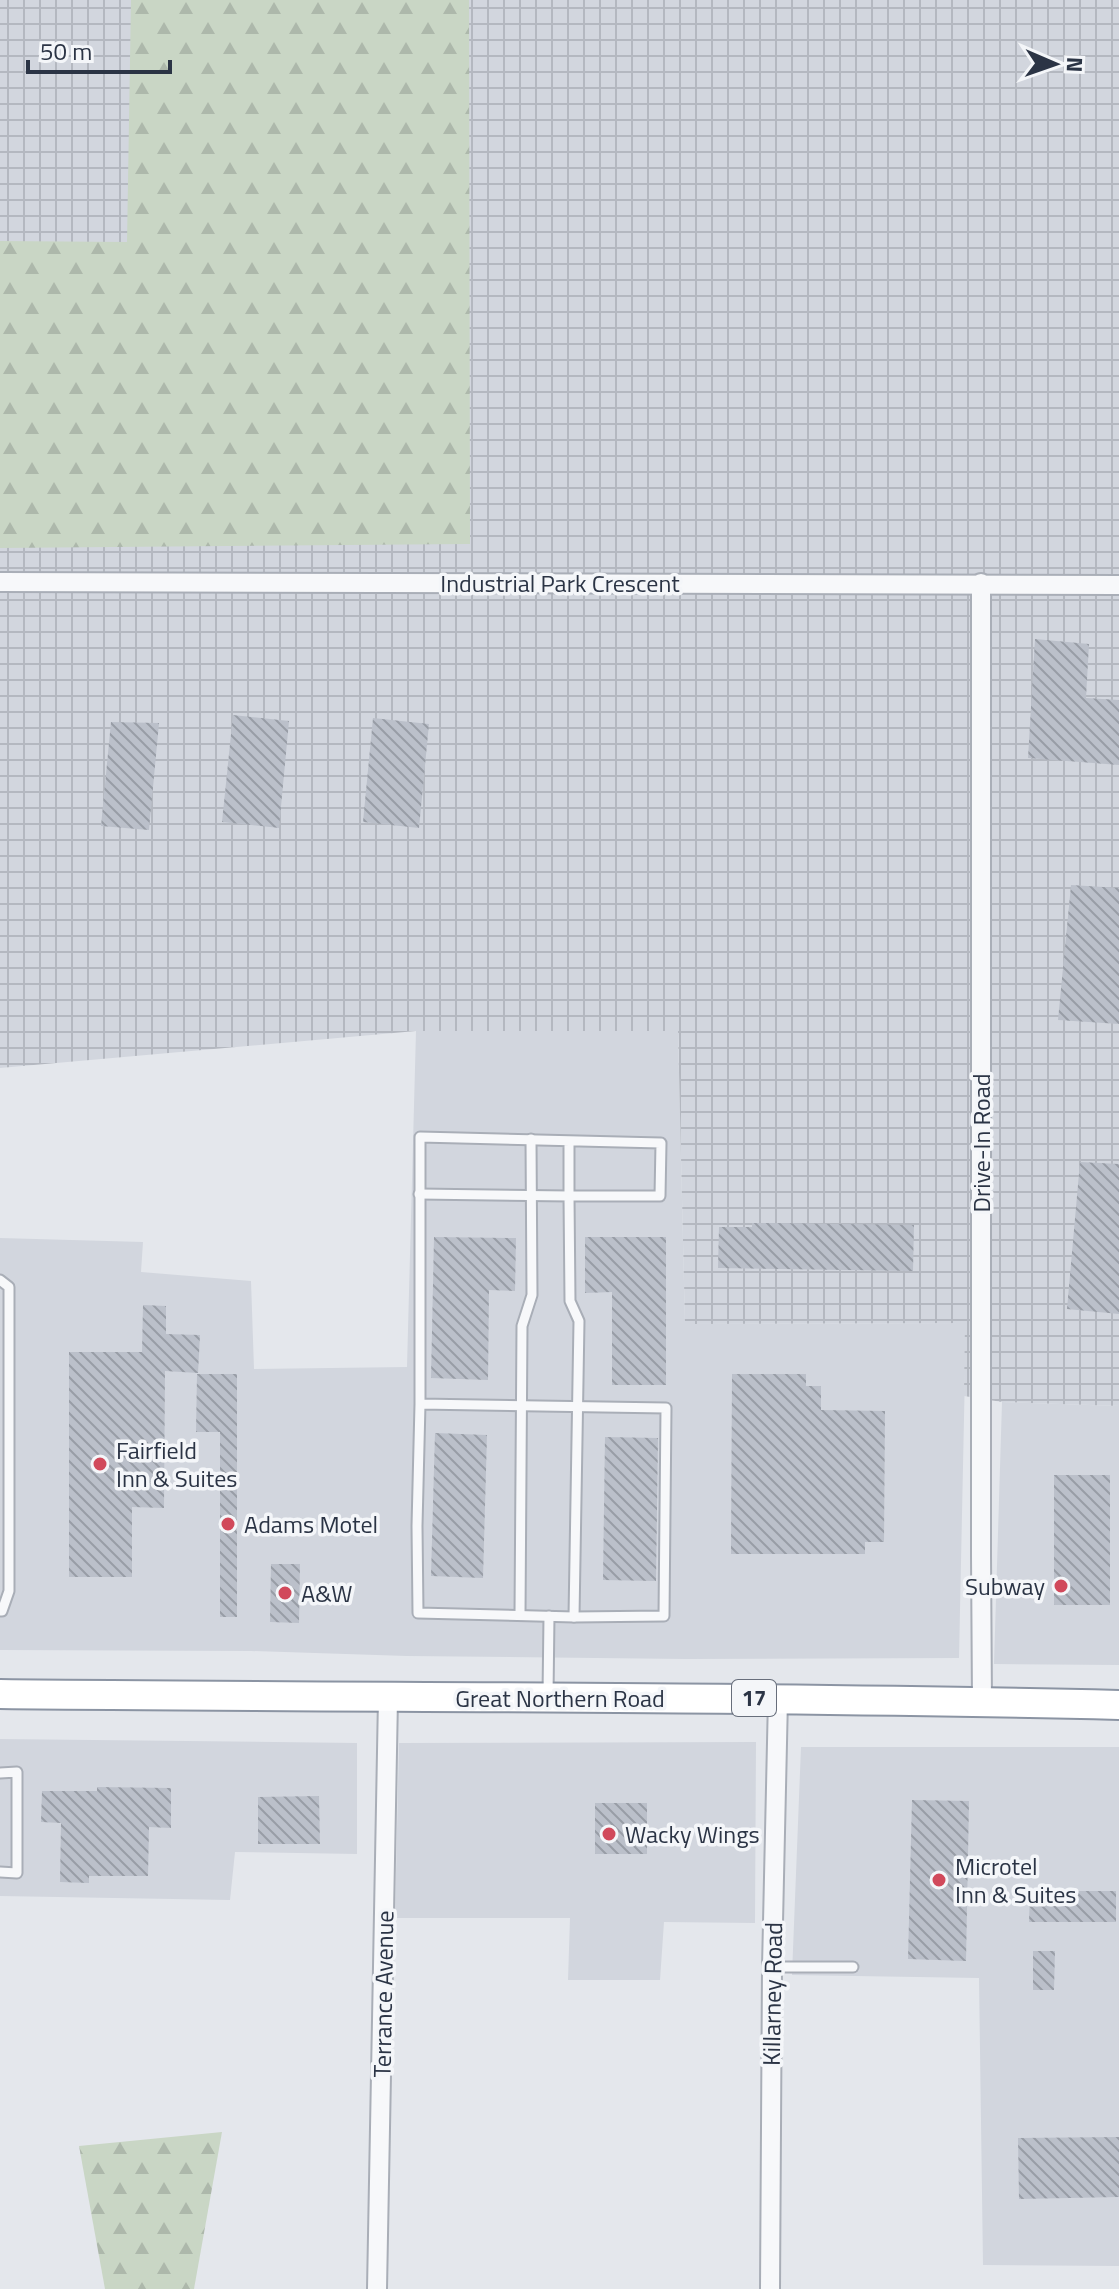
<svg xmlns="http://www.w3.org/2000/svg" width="1119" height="2289" font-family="'Titillium Web',sans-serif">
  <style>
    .built { fill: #d2d6de }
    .industrial { fill: url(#industrial-grid) }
    .forest { fill: url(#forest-firs) }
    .building { fill: url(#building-back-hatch) }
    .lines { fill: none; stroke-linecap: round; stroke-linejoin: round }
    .service-casing { stroke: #a9aeb7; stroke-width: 13 }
    .minor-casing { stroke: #a9aeb7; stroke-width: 22 }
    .trunk-casing { stroke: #8b94a3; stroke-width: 32 }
    .service { stroke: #f7f8fa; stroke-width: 9 }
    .minor { stroke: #f7f8fa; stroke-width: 18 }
    .trunk { stroke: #fff; stroke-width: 28 }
    .poi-dot { fill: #d1495b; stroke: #f4f6f9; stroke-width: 3 }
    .labels { text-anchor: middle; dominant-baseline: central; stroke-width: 7; stroke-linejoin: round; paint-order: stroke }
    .shield { fill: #f4f6f9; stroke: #676e7b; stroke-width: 2 }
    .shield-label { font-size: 22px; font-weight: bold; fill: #2b3445 }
    .street-label { font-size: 24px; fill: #2b3445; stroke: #f4f6f9 }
    .poi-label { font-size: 24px; fill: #2b3445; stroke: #f4f6f9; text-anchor: start }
  </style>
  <defs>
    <pattern id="industrial-grid" width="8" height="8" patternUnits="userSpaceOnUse" patternTransform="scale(2)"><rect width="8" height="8" fill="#d2d6de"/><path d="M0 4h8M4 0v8" fill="none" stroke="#b4b8c0"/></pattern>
    <pattern id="forest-firs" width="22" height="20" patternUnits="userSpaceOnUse" patternTransform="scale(2)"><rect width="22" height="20" fill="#c9d6c5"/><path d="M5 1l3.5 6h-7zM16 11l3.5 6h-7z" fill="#adb8ab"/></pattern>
    <pattern id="building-back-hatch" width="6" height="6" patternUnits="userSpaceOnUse" patternTransform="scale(2)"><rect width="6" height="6" fill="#bbc0ca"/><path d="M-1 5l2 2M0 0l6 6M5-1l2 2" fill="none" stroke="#989da6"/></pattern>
  </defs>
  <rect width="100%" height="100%" fill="#e4e7ec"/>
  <g class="built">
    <polygon points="416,1031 678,1031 685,1324 966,1323 959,1658 686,1659 407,1656 251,1651 0,1650 0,1238 143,1242 141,1272 251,1281 254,1369 407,1367"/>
    <polygon points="1002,1402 1119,1406 1119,1665 994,1664"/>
    <polygon points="0,1739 357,1743 357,1854 235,1852 230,1900 0,1896"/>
    <polygon points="756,1742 755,1923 664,1922 660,1980 568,1980 570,1918 395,1918 399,1743"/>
    <polygon points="801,1747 1119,1747 1119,2266 983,2265 979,1978 792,1975"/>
  </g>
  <polygon class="industrial" points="0,0 1119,0 1119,1406 1002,1402 964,1396 965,1323 685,1324 678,1031 416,1031 0,1068"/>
  <g class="forest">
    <polygon points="131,0 469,0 470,544 0,548 0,241 127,242"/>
    <polygon points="222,2132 194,2289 105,2289 79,2146"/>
  </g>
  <g class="building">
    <polygon points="1035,639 1089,644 1086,698 1119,700 1119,765 1028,758"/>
    <polygon points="233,715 289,721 279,828 222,822"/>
    <polygon points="373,718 429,724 419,828 363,822"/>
    <polygon points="111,722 159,723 149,830 101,826"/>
    <polygon points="1071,885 1119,888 1119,1024 1058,1020"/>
    <polygon points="1080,1162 1119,1164 1119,1314 1067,1309"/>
    <polygon points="752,1223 914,1225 913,1271 718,1268 719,1227 752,1227"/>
    <polygon points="434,1237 516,1238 515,1291 489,1290 488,1380 431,1378"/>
    <polygon points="585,1237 666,1237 666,1385 612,1385 612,1292 585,1293"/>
    <polygon points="143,1305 166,1306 166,1334 200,1335 198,1373 165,1371 164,1508 132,1507 132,1577 69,1577 69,1352 142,1352"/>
    <polygon points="197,1374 237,1374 237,1617 220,1617 220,1432 196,1432"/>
    <polygon points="732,1374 806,1374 806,1386 821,1386 821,1410 885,1411 884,1542 865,1542 865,1554 731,1554"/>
    <polygon points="435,1433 487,1435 483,1578 431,1576"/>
    <polygon points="605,1437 658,1438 656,1581 603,1580"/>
    <rect x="1054" y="1475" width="56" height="130"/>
    <polygon points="271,1564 300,1564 299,1623 270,1622"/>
    <polygon points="97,1787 171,1788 171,1828 149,1827 148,1876 89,1876 89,1883 60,1882 61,1823 41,1822 42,1791 97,1791"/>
    <polygon points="319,1796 320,1844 258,1844 258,1797"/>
    <polygon points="912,1800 969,1801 966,1961 908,1959"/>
    <rect x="595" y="1803" width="52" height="51"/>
    <polygon points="1030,1891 1116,1891 1116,1922 1029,1922"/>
    <polygon points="1033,1951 1055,1951 1054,1990 1033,1990"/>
    <polygon points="1119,2137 1119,2197 1019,2199 1018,2138"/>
  </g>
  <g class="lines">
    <g class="service-casing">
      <g id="service">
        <polyline points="419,1194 569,1196 570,1301 579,1321 574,1617"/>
        <polyline points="0,1280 9,1287 9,1591 2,1611 0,1611"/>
        <polyline points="420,1404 666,1408 664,1616 574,1617 418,1613 417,1526 420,1404 420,1137 661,1143 660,1196 569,1196 569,1141"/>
        <polyline points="520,1615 522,1326 532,1295 531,1139"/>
        <polyline points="548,1695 549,1616"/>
        <polyline points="0,1773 17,1772 17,1873 0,1872"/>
        <polyline points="772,1967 853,1967"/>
      </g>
    </g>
    <g class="minor-casing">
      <g id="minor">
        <polyline points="0,582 1119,585"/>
        <polyline points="981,583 981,1555 982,1702"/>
        <polyline points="377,2289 388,1698"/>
        <polyline points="770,2289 772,1967 778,1698"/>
      </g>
    </g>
    <g class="trunk-casing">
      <path id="trunk" d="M0 1694C373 1698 746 1696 1119 1705"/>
    </g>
    <use href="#service" class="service"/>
    <use href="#minor" class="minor"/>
    <use href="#trunk" class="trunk"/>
  </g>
  <g class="poi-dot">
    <circle cx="100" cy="1464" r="8"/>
    <circle cx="228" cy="1524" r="8"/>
    <circle cx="1061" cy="1586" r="8"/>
    <circle cx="285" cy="1593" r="8"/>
    <circle cx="609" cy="1834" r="8"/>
    <circle cx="939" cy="1880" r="8"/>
  </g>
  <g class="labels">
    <rect class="shield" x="732" y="1680" width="44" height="36" rx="6"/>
    <g class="shield-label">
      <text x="754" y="1698">17</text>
    </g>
    <g class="street-label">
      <text x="560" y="583">Industrial Park Crescent</text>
      <text transform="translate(981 1143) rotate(-90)">Drive-In Road</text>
      <text x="560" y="1698">Great Northern Road</text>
      <text transform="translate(383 1994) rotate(-89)">Terrance Avenue</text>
      <text transform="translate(772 1994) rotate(-89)">Killarney Road</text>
    </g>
    <g class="poi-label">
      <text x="116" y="1450">Fairfield<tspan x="116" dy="28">Inn &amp; Suites</tspan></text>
      <text x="244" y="1524">Adams Motel</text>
      <text x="1045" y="1586" text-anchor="end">Subway</text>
      <text x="301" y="1593">A&amp;W</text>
      <text x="625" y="1834">Wacky Wings</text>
      <text x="955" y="1866">Microtel<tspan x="955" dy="28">Inn &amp; Suites</tspan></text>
    </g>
  </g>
  <g transform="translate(1055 64) rotate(92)" stroke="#f4f6f9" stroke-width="6" paint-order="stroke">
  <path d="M0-6L14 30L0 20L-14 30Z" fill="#2b3445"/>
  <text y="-12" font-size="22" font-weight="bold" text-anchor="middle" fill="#2b3445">N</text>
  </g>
  <path d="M28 60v12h142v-12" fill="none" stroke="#2b3445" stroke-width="4"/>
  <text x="40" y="60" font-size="24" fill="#2b3445" stroke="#f4f6f9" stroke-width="6" paint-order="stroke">50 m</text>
</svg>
